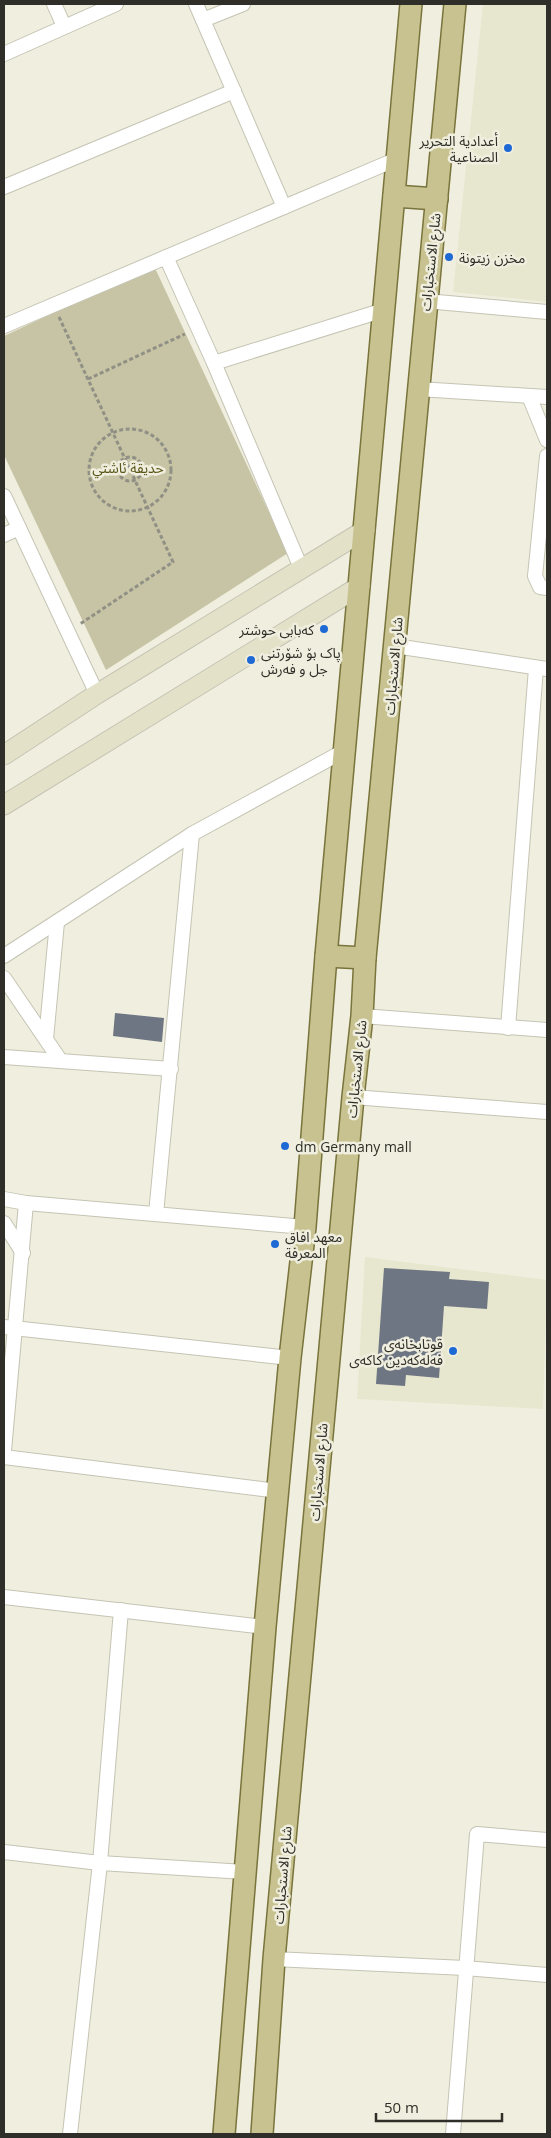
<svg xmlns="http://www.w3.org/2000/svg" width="551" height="2138" font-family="'Open Sans','Noto Sans Arabic',sans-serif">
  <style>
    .built { fill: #e7e6ce }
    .green { fill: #c6c4a4 }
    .building { fill: #6e7683 }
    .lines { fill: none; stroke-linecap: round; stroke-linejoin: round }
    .minor-casing { stroke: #c5c4b4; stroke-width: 16 }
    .secondary-casing { stroke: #c5c4b4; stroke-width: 21 }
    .primary-casing { stroke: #79743c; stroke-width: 24 }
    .path { stroke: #919085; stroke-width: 3; stroke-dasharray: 4 2.5; stroke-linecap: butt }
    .minor { stroke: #fff; stroke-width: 14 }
    .secondary { stroke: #e3e1c8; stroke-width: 19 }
    .primary { stroke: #c7c290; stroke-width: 21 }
    .poi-dot { fill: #1e69d4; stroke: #f0efdf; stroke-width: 2 }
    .labels { text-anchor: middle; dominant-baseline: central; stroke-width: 5; stroke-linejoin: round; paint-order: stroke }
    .poi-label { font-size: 14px; fill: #2f2e28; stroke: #f0efdf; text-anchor: start }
    .street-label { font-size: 14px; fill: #2f2e28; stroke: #f0efdf }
    .park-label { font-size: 14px; fill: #5a5518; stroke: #f0efdf }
  </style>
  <rect width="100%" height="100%" fill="#f0efdf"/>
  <g class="built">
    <polygon points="483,4 547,4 547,302 453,292"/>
    <polygon points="365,1257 547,1280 543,1409 357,1399"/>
  </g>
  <polygon class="green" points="154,266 288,553 106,670 4,455 4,336"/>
  <g class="building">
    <polygon points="115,1013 164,1018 162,1042 113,1036"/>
    <polygon points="384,1268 450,1272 449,1279 489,1282 487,1309 444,1306 439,1378 406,1375 405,1386 376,1384"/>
  </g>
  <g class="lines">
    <g class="minor-casing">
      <g id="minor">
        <polyline points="54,4 64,26"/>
        <polyline points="196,4 284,207"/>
        <polyline points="203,20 243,4"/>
        <polyline points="4,54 116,4"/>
        <polyline points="4,187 234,91"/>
        <polyline points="166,257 214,363 301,568"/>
        <polyline points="426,301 547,312"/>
        <polyline points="4,326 397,159"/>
        <polyline points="214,363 384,310"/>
        <polyline points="418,389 547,397"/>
        <polyline points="529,396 547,440"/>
        <polyline points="547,456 535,576 540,587 547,588"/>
        <polyline points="4,496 97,694"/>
        <polyline points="4,535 19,528"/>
        <polyline points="395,646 547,669"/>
        <polyline points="4,956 192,834 344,751"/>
        <polyline points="4,978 60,1060"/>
        <polyline points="362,1016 547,1030"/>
        <polyline points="508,1028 536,668"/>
        <polyline points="46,1039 57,922"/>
        <polyline points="4,1057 171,1069"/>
        <polyline points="353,1097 547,1112"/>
        <polyline points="4,1199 26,1203 305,1227"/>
        <polyline points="156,1214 192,834"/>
        <polyline points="4,1223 23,1253"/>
        <polyline points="4,1327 290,1358"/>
        <polyline points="4,1451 26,1203"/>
        <polyline points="4,1457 278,1491"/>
        <polyline points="4,1597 265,1627"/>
        <polyline points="4,1852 100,1863 245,1872"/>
        <polyline points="274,1959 465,1968 547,1975"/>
        <polyline points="70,2134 100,1863 121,1610"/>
        <polyline points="453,2134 477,1834 547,1840"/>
      </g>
    </g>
    <g class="secondary-casing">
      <g id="secondary">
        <polyline points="4,755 97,694 365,530"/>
        <polyline points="4,805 360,586"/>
      </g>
    </g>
    <g class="primary-casing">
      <g id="primary">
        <polyline points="394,196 437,199"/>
        <polyline points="326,956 365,958"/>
        <polyline points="224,2134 265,1627 290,1358 305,1227 326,956 411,4"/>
        <polyline points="262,2134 274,1959 353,1097 362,1016 365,958 455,4"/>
      </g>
    </g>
    <g class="path">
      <polyline points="59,317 173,562 80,624"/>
      <polyline points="88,379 185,334"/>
      <circle cx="130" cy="470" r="41"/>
      <circle cx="130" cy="469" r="12"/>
    </g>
    <use href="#minor" class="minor"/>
    <use href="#secondary" class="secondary"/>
    <use href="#primary" class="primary"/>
  </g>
  <g class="poi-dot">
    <circle cx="508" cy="148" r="5"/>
    <circle cx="449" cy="257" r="5"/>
    <circle cx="324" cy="629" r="5"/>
    <circle cx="251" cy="660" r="5"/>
    <circle cx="285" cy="1146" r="5"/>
    <circle cx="275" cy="1244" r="5"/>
    <circle cx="453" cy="1351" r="5"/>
  </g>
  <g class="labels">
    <g class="poi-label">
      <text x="498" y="140" text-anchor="end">أعدادية التحرير<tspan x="498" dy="16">الصناعية</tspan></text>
      <text x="459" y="257">مخزن زيتونة</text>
      <text x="314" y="629" text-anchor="end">کەبابی حوشتر</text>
      <text x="261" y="652">پاک بۆ شۆرتنی<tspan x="261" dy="16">جل و فەرش</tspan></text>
      <text x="295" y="1146">dm Germany mall</text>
      <text x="285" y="1236">معهد افاق<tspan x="285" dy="16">المعرفة</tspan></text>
      <text x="443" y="1343" text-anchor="end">قوتابخانەی<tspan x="443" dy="16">فەلەکەدین کاکەی</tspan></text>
    </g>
    <g class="street-label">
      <text transform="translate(430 262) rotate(-84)">شارع الاستخبارات</text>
      <text transform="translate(393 666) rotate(-85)">شارع الاستخبارات</text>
      <text transform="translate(356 1069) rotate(-84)">شارع الاستخبارات</text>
      <text transform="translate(318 1472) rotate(-85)">شارع الاستخبارات</text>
      <text transform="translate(282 1875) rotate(-85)">شارع الاستخبارات</text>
    </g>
    <g class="park-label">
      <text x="128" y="467">حديقة ئاشتي</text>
    </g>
  </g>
  <rect width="551" height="2138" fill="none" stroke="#2f2e28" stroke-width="10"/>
  <path d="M376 2113v8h126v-8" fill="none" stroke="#2f2e28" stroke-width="2.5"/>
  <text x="384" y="2113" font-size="15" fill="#2f2e28" stroke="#f0efdf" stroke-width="4" paint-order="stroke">50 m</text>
</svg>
